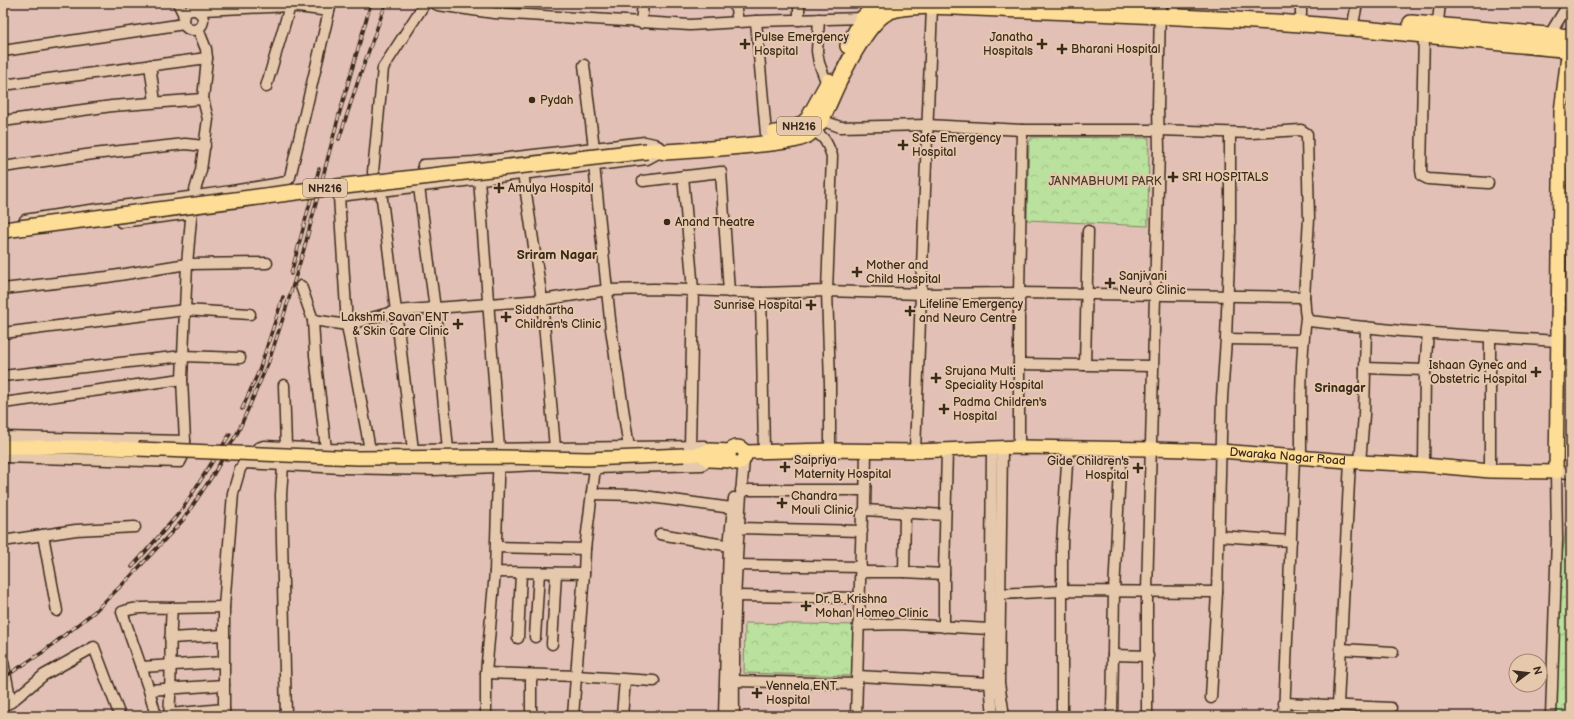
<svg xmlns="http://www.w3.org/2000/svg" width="1574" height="719" font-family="'Balsamiq Sans',sans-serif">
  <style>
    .park { fill: url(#park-crowns); stroke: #7a865e }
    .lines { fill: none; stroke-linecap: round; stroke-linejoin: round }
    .minor-casing { stroke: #3b2a1e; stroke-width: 13 }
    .major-casing { stroke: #3b2a1e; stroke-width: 16 }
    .highway-casing { stroke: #3b2a1e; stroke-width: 18 }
    .minor { stroke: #e6c9ad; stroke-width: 10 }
    .major { stroke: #fedd96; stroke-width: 13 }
    .highway { stroke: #fedd96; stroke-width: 15 }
    .rail-casing { stroke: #3b2a1e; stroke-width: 3.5 }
    .rail { stroke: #e6c9ad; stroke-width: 2; stroke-dasharray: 6; stroke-linecap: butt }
    .major-bridge-casing { stroke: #3b2a1e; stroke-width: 16; stroke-linecap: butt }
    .highway-bridge-casing { stroke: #3b2a1e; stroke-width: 18; stroke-linecap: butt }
    .major-bridge { stroke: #fedd96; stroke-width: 13 }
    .highway-bridge { stroke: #fedd96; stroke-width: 15 }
    .poi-dot { fill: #3b2a1e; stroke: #e6c9ad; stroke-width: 1.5 }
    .labels { text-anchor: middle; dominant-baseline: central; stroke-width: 4; stroke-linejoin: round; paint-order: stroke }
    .shield { fill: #e6c9ad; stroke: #6e5a49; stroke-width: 1 }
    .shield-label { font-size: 11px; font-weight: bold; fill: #3b2a1e }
    .poi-label { font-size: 12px; fill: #3b2a1e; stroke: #e6c9ad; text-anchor: start }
    .park-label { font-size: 12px; fill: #483c2b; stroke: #e6c9ad }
    .street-label { font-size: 12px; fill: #3b2a1e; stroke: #e6c9ad }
    .neighbourhood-label { font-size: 13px; font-weight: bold; fill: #3b2a1e; stroke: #e6c9ad }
  </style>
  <defs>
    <pattern id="park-crowns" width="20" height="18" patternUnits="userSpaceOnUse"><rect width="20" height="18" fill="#bae19d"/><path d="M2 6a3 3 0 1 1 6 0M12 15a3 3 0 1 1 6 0" fill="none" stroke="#a1c187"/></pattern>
  </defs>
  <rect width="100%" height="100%" fill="#e3c0b6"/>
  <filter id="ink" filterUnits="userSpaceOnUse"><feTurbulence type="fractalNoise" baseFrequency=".025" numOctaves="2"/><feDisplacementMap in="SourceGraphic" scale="8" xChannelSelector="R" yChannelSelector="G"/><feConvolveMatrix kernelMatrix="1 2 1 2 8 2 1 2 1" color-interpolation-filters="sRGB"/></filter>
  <g filter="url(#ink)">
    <g class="park">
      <polygon points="1032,137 1149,138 1148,226 1027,220 1029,143"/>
      <polygon points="1571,497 1571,716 1556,716 1562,556"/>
      <polygon points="745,623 856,625 855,676 744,673"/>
    </g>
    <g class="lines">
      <g class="minor-casing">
        <g id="minor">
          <polyline points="178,3 184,15"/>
          <polyline points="425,3 383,68 373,172 381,191 396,311 542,300 608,290 654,289 693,290 683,176"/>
          <polyline points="434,3 438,5 494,13 690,25 756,21 863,18"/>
          <polyline points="735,3 738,22"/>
          <polyline points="799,3 799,20"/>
          <polyline points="1301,3 1301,14"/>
          <circle cx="193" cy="20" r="10"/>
          <polyline points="199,12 203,10 290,6 329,11"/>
          <polyline points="1173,17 1174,3"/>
          <polyline points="819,19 817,51 819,63 827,84"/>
          <polyline points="1354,19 1357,3"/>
          <polyline points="756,21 766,134"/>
          <polyline points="641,23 643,3"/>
          <polyline points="1437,31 1440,3"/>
          <polyline points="1424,34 1421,170 1422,176 1428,179 1488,183"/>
          <polyline points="1550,34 1569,3"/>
          <polyline points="3,51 184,24"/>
          <polyline points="150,65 155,102"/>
          <polyline points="584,65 594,148"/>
          <polyline points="3,85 207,58"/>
          <polyline points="266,87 290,6"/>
          <path d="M821 120 840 127 927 125 1022 130H1159L1251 133 1301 130 1307 134V138L1309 219 1304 297C1306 306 1303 314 1309 321L1401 331 1557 341"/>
          <polyline points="3,121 112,106 203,99"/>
          <path d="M808 127C824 137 826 139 832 156L827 291 830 384V450"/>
          <polyline points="423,165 474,162 645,142 654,144 661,148"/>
          <polyline points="594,165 611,329 629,448"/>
          <polyline points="3,167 93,154 185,144 205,146"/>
          <polyline points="523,173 542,300 555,448"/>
          <polyline points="479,179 499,448 495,572 584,573 585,549 595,468"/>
          <polyline points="643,181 721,172 729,292"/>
          <polyline points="419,187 435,309 448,450"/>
          <path d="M25 220C112 205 200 198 286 182L290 177 331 3"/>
          <polyline points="121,222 192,213"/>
          <polyline points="301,286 313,320 315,355 326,449"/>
          <polyline points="3,289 107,277 187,264 267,263"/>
          <polyline points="761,293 764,452"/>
          <polyline points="313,320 347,325 396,311 413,450"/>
          <polyline points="3,333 185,310 250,314"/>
          <polyline points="1226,339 1303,340"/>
          <polyline points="1019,364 1153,366"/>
          <polyline points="1085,365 1088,231"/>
          <polyline points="1365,368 1425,370 1424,465"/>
          <polyline points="1425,370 1428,333"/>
          <polyline points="3,376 183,356 240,358"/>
          <polyline points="284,385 286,447"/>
          <polyline points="3,403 182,379"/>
          <polyline points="3,437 185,441"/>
          <polyline points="690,447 693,290 761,293 827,291 922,294 1019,293 1304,297"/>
          <polyline points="1019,447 1019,293 1022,130"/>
          <polyline points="992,448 990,683 993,716"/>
          <polyline points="1002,448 999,683 1004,716"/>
          <polyline points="370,450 347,325 339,196 647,159 660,152"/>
          <polyline points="915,451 932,6"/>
          <polyline points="3,457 180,462 183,456 185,441 182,379 187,264 193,197 201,170 208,119 203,99 207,58 206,49 198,29"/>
          <path d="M1301 457C1301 411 1300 364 1306 318"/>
          <polyline points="1360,462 1364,415 1366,327"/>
          <polyline points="244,463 342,468 434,470 537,465 595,468 702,465 709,460"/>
          <polyline points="283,465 281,495 286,716"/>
          <polyline points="1490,471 1490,337"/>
          <polyline points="741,490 865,490"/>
          <polyline points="592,494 636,495 739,509"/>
          <polyline points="865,510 945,515"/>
          <polyline points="739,528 862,531"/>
          <polyline points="660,534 736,547"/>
          <polyline points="43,535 57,611"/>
          <polyline points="1219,536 1291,541"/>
          <polyline points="3,541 76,530 135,527"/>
          <polyline points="497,547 585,549"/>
          <polyline points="737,565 861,567"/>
          <polyline points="861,572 904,572 944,574 947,450"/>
          <polyline points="904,572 905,513"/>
          <polyline points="1217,592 1222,398 1226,339 1230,232 1230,133"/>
          <polyline points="1000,594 1061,591 1217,592 1211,698"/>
          <polyline points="735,596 859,598"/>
          <polyline points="172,608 224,607"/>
          <polyline points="858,625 899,624 989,629"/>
          <polyline points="944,627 944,574"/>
          <polyline points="535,637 539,573"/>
          <polyline points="170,638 224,635"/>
          <polyline points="518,638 521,573"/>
          <polyline points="552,644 556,573"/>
          <polyline points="1341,649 1393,652"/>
          <polyline points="1113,655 1148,656"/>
          <polyline points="3,662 11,702"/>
          <polyline points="141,667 224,662"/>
          <polyline points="486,673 576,676 654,681"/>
          <polyline points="857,676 990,683"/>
          <polyline points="733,681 857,684"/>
          <polyline points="149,690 156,716"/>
          <polyline points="1284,703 1391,708"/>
          <polyline points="1338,705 1350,461"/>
          <polyline points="3,706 11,702 44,675 94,647 120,716"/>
          <polyline points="169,714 224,709"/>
          <path d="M169 716C172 680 169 644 172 608 155 608 137 606 122 612L149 690 224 685"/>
          <polyline points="224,716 224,607 233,493 240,469 244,463 258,448 264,446 326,449 413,450 704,446 709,450"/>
          <polyline points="486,716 486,673 495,572"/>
          <polyline points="531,716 531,675"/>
          <polyline points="573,716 584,573"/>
          <polyline points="622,716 625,680"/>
          <polyline points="724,716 729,546 734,498"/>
          <path d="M734 716C733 631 736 545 744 460"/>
          <polyline points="856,716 862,514 865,510 866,450"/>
          <polyline points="1062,716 1062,544 1068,448"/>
          <polyline points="1112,716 1114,592 1121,449"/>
          <polyline points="1147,716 1147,591 1159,149 1158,108 1160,7"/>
          <polyline points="1284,716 1294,457"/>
          <polyline points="1551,716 1557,539 1556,472 1571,473"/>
        </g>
      </g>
      <g class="major-casing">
        <g id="major">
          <circle cx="737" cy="455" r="8"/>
          <polyline points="3,447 80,447 138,449"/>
          <path id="s1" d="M745 452 830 450 915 451 1019 447 1151 449 1221 451 1360 462 1424 465 1490 471 1556 472 1561 112 1570 40"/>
          <polyline points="701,454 709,460 731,461"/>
          <polyline points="684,455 701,454 709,450 730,451"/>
        </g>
      </g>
      <g class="highway-casing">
        <g id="highway">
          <polyline points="1411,23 1571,37"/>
          <polyline points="848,46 863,18 878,3"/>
          <path d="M775 133C787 132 799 129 808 119L829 81"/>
          <path d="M655 150 665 152C700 150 736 147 771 143 783 141 799 141 809 134 820 127 825 112 830 101 840 78 867 20 890 11 903 6 918 7 932 6 1061 12 1189 16 1318 25 1402 32 1487 42 1571 50"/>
        </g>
      </g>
      <use href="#minor" class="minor"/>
      <use href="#major" class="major"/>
      <use href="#highway" class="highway"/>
      <g class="rail-casing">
        <g id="rail">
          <polyline points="339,139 358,81 386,3"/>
          <polyline points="291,274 319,169"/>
          <polyline points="242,409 259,371 283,297"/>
          <polyline points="132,567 181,511 230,434"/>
          <polyline points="3,678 43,652 94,612 129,578 183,520 213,475 238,432 269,361 283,318 304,249 339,115 371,3"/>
        </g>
      </g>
      <use href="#rail" class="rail"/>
      <g class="major-bridge-casing">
        <polyline id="major-bridge" points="138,449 358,458 499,457 588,459 684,455"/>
      </g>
      <g class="highway-bridge-casing">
        <polyline id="highway-bridge" points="4,230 319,189 647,151"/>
      </g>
      <use href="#major-bridge" class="major-bridge"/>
      <use href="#highway-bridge" class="highway-bridge"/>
    </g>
  </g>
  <g class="poi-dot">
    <path d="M743 38h4v4h4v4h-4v4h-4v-4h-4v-4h4z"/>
    <path d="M1040 38h4v4h4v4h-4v4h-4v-4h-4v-4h4z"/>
    <path d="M1060 43h4v4h4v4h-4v4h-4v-4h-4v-4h4z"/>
    <circle cx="532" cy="100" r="4"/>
    <path d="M901 139h4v4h4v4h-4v4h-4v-4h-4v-4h4z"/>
    <path d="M1171 171h4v4h4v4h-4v4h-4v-4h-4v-4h4z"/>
    <path d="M497 182h4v4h4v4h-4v4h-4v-4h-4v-4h4z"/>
    <circle cx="667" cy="222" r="4"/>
    <path d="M855 266h4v4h4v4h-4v4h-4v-4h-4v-4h4z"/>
    <path d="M1108 277h4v4h4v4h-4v4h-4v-4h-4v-4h4z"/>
    <path d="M809 299h4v4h4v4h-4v4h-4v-4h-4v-4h4z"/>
    <path d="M908 305h4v4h4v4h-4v4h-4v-4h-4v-4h4z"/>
    <path d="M504 311h4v4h4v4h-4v4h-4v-4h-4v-4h4z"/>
    <path d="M456 318h4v4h4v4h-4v4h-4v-4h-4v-4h4z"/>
    <path d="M1534 366h4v4h4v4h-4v4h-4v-4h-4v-4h4z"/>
    <path d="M934 372h4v4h4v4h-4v4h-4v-4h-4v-4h4z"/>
    <path d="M942 403h4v4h4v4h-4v4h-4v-4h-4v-4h4z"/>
    <path d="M783 461h4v4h4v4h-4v4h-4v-4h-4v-4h4z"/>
    <path d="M1136 462h4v4h4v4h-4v4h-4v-4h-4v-4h4z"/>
    <path d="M780 497h4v4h4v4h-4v4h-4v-4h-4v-4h4z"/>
    <path d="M804 600h4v4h4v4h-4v4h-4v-4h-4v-4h4z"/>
    <path d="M755 687h4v4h4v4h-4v4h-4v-4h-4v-4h4z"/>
  </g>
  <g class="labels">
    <g class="shield">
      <rect x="777" y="117" width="44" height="18" rx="3"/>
      <rect x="303" y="179" width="44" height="18" rx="3"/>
    </g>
    <g class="shield-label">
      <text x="799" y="126">NH216</text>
      <text x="325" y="188">NH216</text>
    </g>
    <g class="poi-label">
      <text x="754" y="37">Pulse Emergency<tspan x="754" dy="14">Hospital</tspan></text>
      <text x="1033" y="37" text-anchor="end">Janatha<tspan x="1033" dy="14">Hospitals</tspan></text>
      <text x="1071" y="49">Bharani Hospital</text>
      <text x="540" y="100">Pydah</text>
      <text x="912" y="138">Safe Emergency<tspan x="912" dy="14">Hospital</tspan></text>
      <text x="1182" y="177">SRI HOSPITALS</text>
      <text x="508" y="188">Amulya Hospital</text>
      <text x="675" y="222">Anand Theatre</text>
      <text x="866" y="265">Mother and<tspan x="866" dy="14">Child Hospital</tspan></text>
      <text x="1119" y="276">Sanjivani<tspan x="1119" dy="14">Neuro Clinic</tspan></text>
      <text x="919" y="304">Lifeline Emergency<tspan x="919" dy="14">and Neuro Centre</tspan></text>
      <text x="802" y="305" text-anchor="end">Sunrise Hospital</text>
      <text x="515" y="310">Siddhartha<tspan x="515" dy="14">Children's Clinic</tspan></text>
      <text x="449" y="317" text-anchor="end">Lakshmi Savan ENT<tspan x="449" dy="14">&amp; Skin Care Clinic</tspan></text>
      <text x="1527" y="365" text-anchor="end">Ishaan Gynec and<tspan x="1527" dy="14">Obstetric Hospital</tspan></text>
      <text x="945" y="371">Srujana Multi<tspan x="945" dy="14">Speciality Hospital</tspan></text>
      <text x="953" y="402">Padma Children's<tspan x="953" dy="14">Hospital</tspan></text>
      <text x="794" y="460">Saipriya<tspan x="794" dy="14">Maternity Hospital</tspan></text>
      <text x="1129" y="461" text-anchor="end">Gide Children's<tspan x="1129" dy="14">Hospital</tspan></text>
      <text x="791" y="496">Chandra<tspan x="791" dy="14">Mouli Clinic</tspan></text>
      <text x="815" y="599">Dr. B. Krishna<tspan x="815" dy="14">Mohan Homeo Clinic</tspan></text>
      <text x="766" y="686">Vennela ENT<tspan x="766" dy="14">Hospital</tspan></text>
    </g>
    <g class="park-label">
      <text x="1105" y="181">JANMABHUMI PARK</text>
    </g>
    <g class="street-label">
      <text stroke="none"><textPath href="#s1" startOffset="543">Dwaraka Nagar Road</textPath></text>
    </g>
    <g class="neighbourhood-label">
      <text x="557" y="255">Sriram Nagar</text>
      <text x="1340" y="388">Srinagar</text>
    </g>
  </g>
  <rect width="1574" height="719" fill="none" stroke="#e6c9ad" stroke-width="16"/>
  <rect x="8" y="8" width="1558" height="703" fill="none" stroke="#3b2a1e" stroke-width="1.5" filter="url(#ink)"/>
  <g transform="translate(1528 673) rotate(75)"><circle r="19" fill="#e6c9ad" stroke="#a28974"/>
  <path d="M0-3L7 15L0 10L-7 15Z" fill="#3b2a1e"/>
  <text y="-6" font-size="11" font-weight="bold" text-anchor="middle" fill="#3b2a1e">N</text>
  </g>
</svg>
